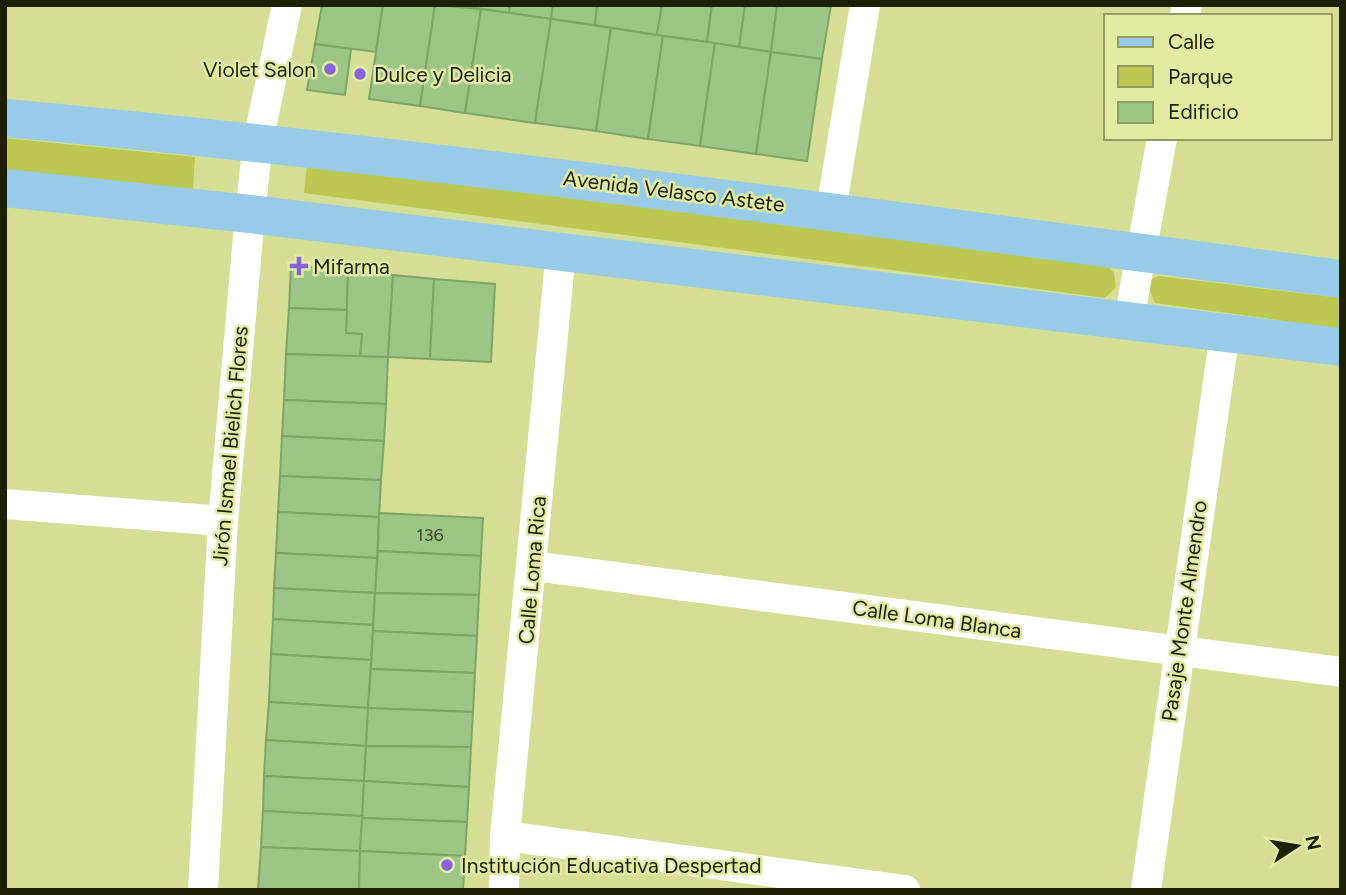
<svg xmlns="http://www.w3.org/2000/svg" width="1346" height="895" font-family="Figtree,sans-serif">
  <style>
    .green { fill: #bcc851 }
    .building { fill: #9dc586; stroke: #7ea467; stroke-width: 2 }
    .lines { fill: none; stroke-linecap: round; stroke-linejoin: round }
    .minor { stroke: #fff; stroke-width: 30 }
    .major { stroke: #97cbe7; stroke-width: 38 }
    .poi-dot { fill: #8862dd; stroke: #e1eba1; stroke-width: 2.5 }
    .labels { text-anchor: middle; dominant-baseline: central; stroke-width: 5; stroke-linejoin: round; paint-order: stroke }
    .number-label { font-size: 18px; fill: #3d4924 }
    .poi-label { font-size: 21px; fill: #1d2003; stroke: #e1eba1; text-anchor: start }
    .street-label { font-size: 21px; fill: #1d2003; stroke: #e1eba1 }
  </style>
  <rect width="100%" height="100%" fill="#d4de94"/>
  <g class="green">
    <polygon points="5,138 195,157 193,190 5,171"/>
    <polygon points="307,164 1103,260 1114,273 1116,287 1105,298 304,193"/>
    <polygon points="1159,276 1341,298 1341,329 1155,303 1149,288 1151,279"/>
  </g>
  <g class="building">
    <polygon points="322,5 383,5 376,52 315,44"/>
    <polygon points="383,5 435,5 420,106 369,99"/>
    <polygon points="435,5 481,9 465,113 420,106"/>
    <polygon points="457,5 510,5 509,13"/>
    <polygon points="510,5 553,5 551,19 509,13"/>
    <polygon points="553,5 597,5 595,25 551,19"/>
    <polygon points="597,5 662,5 657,35 595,25"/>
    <polygon points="662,5 712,5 707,42 657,35"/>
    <polygon points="712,5 745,5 739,48 707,42"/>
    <polygon points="745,5 777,5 771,52 739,48"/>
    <polygon points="777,5 831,5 822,59 771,52"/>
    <polygon points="481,9 551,19 535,123 465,113"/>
    <polygon points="551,19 611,28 596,131 535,123"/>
    <polygon points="611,28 663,36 648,139 596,131"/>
    <polygon points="663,36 715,43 700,146 648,139"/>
    <polygon points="715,43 771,52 756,154 700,146"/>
    <polygon points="315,44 351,49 345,95 307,90"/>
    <polygon points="771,52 822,59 807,161 756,154"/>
    <polygon points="291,265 348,271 347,310 289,308"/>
    <polygon points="348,271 393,275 388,357 360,357 362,334 346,333"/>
    <polygon points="393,275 434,279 430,359 388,357"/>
    <polygon points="434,279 495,284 491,362 430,359"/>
    <polygon points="289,308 347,310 346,333 362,334 360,357 286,354"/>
    <polygon points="286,354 388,357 386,404 284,400"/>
    <polygon points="284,400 386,404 384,441 282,436"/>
    <polygon points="282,436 384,441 381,480 280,476"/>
    <polygon points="280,476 381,480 379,517 278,512"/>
    <polygon points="278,512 379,517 377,558 276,553"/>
    <polygon points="379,513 483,518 481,556 378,551"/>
    <polygon points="378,551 481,556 479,595 375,593"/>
    <polygon points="276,553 377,558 375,593 274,588"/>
    <polygon points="274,588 375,593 373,625 273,619"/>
    <polygon points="375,593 479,595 477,636 373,631"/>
    <polygon points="273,619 373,625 371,660 271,654"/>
    <polygon points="373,631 477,636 475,673 371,669"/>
    <polygon points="271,654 371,660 368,708 269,702"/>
    <polygon points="371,669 475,673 473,712 368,708"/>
    <polygon points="269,702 368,708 366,746 266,740"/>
    <polygon points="368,708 473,712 471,747 366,746"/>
    <polygon points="266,740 366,746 364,781 264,776"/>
    <polygon points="366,746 471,747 469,787 364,781"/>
    <polygon points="264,776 364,781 363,816 263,811"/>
    <polygon points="364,781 469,787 467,822 362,818"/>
    <polygon points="263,811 363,816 360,851 261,847"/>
    <polygon points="362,818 467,822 465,856 360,851"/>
    <polygon points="261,847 360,851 359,890 258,890"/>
    <polygon points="360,851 465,856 463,890 359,890"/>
  </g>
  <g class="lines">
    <g class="minor">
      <polyline points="1185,16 1187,5"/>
      <polyline points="831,210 865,5"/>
      <polyline points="1129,320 1162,138"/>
      <polyline points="5,504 223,521"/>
      <polyline points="533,566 1341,672"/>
      <polyline points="505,836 905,890"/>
      <polyline points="203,890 223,521 250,214 258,141 287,5"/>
      <polyline points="504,890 505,836 561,251"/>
      <polyline points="1146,890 1225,332"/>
    </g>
    <g class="major">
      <path d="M5 118C452 159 896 221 1341 279"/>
      <polyline points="5,188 250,214 1341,347"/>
    </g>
  </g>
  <g class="poi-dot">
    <circle cx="330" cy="69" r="7"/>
    <circle cx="360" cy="74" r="7"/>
    <path d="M295.5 255.5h7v7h7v7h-7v7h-7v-7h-7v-7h7z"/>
    <circle cx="447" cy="865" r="7"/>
  </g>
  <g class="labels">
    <g class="number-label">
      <text x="430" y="535">136</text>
    </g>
    <g class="poi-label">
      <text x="316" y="69" text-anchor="end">Violet Salon</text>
      <text x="374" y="74">Dulce y Delicia</text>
      <text x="313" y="266">Mifarma</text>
      <text x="461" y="865">Institución Educativa Despertad</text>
    </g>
    <g class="street-label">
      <text transform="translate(674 191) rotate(7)">Avenida Velasco Astete</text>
      <text transform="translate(230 446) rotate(-85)">Jirón Ismael Bielich Flores</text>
      <text transform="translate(532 570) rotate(-85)">Calle Loma Rica</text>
      <text transform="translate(1184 611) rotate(-82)">Pasaje Monte Almendro</text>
      <text transform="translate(937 619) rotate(8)">Calle Loma Blanca</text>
    </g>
  </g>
  <rect width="1346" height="895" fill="none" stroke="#1d2003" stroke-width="14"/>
  <rect x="1104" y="14" width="228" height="126" fill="#e1eba1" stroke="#939a62" stroke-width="2"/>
  <rect x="1118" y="37" width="35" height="10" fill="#97cbe7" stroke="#939a62" stroke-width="2"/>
  <text x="1168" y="49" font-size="21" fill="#1d2003">Calle</text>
  <rect x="1118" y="66" width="35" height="21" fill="#bcc851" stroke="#939a62" stroke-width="2"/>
  <text x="1168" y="84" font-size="21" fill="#1d2003">Parque</text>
  <rect x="1118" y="102" width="35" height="21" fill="#9dc586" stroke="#939a62" stroke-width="2"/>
  <text x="1168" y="119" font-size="21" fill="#1d2003">Edificio</text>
  <g transform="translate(1297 846) rotate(78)" stroke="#e1eba1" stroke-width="5" paint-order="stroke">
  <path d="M0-5L12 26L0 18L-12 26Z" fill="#1d2003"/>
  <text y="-10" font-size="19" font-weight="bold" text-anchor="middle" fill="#1d2003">N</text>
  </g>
</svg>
